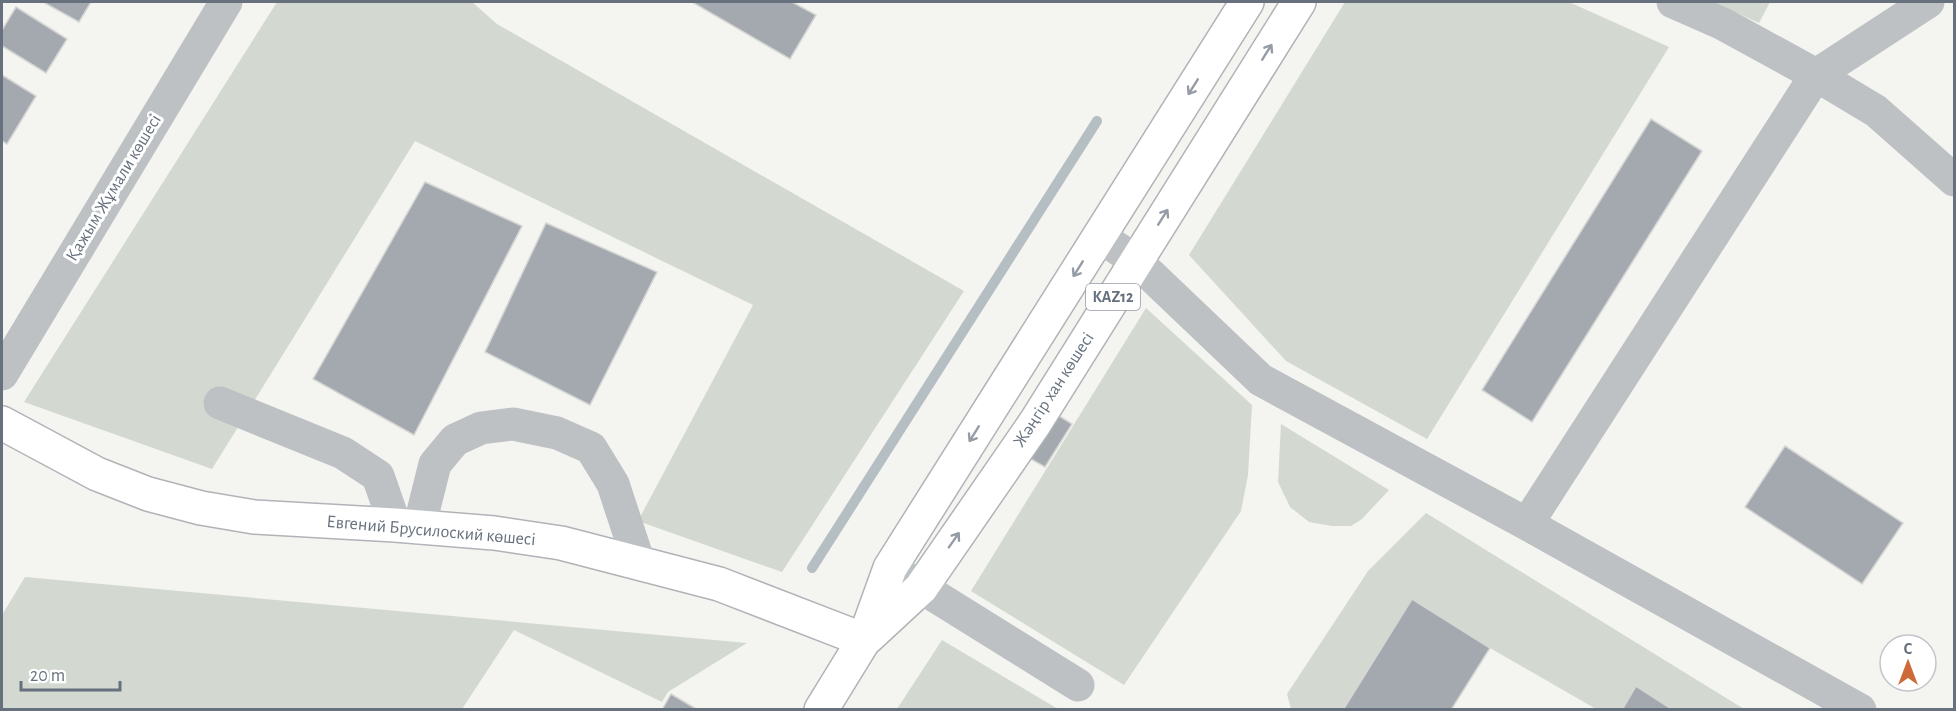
<svg xmlns="http://www.w3.org/2000/svg" width="1956" height="711" font-family="'Alegreya Sans',sans-serif">
  <style>
    .green { fill: #d3d9d1 }
    .lines { fill: none; stroke-linecap: round; stroke-linejoin: round }
    .stream { stroke: #b5bec3; stroke-width: 10 }
    .building { fill: #a3a9af; stroke: #d5d5d4; stroke-width: 1.5 }
    .major-casing { stroke: #b0b3b7; stroke-width: 36 }
    .minor { stroke: #bec1c4; stroke-width: 33 }
    .major { stroke: #fff; stroke-width: 33 }
    .oneway { stroke: #959ca5 }
    .labels { text-anchor: middle; dominant-baseline: central; stroke-width: 6; stroke-linejoin: round; paint-order: stroke }
    .shield { fill: #fff; stroke: #959ca5; stroke-width: 1.5 }
    .shield-label { font-size: 16px; font-weight: bold; fill: #67717e }
    .street-label { font-size: 18px; fill: #67717e; stroke: #fff }
  </style>
  <rect width="100%" height="100%" fill="#f4f4f1"/>
  <g class="green">
    <polygon points="277,2 472,2 497,24 964,291 782,572 638,521 753,305 415,141 212,469 24,402"/>
    <polygon points="1345,2 1569,2 1669,47 1427,439 1286,361 1189,255"/>
    <polygon points="1713,2 1770,2 1759,23"/>
    <polygon points="1146,308 1252,405 1248,475 1241,511 1124,685 971,591"/>
    <polygon points="1281,424 1389,490 1362,519 1351,526 1332,526 1309,522 1290,507 1278,482"/>
    <polygon points="1426,513 1744,709 1673,709 1636,687 1622,709 1596,709 1490,648 1412,600 1343,709 1291,709 1287,694 1368,571"/>
    <polygon points="25,577 747,643 668,692 662,702 514,630 462,709 2,709 2,615"/>
    <polygon points="942,640 1058,709 897,709"/>
  </g>
  <g class="lines">
    <polyline class="stream" points="812,568 1097,121"/>
  </g>
  <g class="building">
    <polygon points="43,2 91,2 79,22"/>
    <polygon points="692,2 792,2 816,15 790,59"/>
    <polygon points="16,7 67,39 46,73 2,46 2,30"/>
    <polygon points="2,75 36,96 7,144 2,141"/>
    <polygon points="1651,119 1702,151 1532,422 1482,390"/>
    <polygon points="425,182 522,226 414,435 313,379"/>
    <polygon points="546,223 657,272 590,405 485,352"/>
    <polygon points="1056,414 1072,424 1045,467 1029,458"/>
    <polygon points="1785,446 1903,523 1862,584 1745,507"/>
    <polygon points="1412,599 1490,648 1451,710 1343,710"/>
    <polygon points="1636,686 1673,710 1622,710"/>
    <polygon points="671,694 698,710 662,710"/>
  </g>
  <g class="lines">
    <g class="major-casing">
      <g id="major">
        <polyline points="2,423 97,474 148,494 201,508 254,517 395,525 494,533 561,543 719,584 864,640"/>
        <polyline points="868,637 921,588 1035,423 1299,2"/>
        <polyline points="821,710 864,640 890,568 1247,2"/>
      </g>
    </g>
    <g class="minor">
      <polyline points="1673,2 1723,24 1816,75 1876,111 1954,180"/>
      <polyline points="1099,236 1136,261 1261,380 1527,524 1860,710"/>
      <polyline points="2,374 226,2"/>
      <polyline points="220,403 343,453 378,476 395,525"/>
      <polyline points="1527,524 1816,75 1928,2"/>
      <polyline points="419,528 435,464 455,440 481,428 513,424 557,433 591,448 613,484 639,563"/>
      <polyline points="890,568 1078,685"/>
    </g>
    <use href="#major" class="major"/>
  </g>
  <defs><path id="oneway-shaft" d="M-6 0H5M1.5-3L5.5 0L1.5 3" fill="none" stroke-width="1.6" stroke-linecap="round" stroke-linejoin="round" transform="scale(1.5)"/></defs>
  <g class="oneway">
    <use href="#oneway-shaft" transform="translate(1267 52) rotate(-58)"/>
    <use href="#oneway-shaft" transform="translate(1193 87) rotate(122)"/>
    <use href="#oneway-shaft" transform="translate(1163 217) rotate(-58)"/>
    <use href="#oneway-shaft" transform="translate(1078 269) rotate(122)"/>
    <use href="#oneway-shaft" transform="translate(974 434) rotate(122)"/>
    <use href="#oneway-shaft" transform="translate(954 540) rotate(-55)"/>
  </g>
  <g class="labels">
    <rect class="shield" x="1086" y="284" width="54" height="26" rx="4.5"/>
    <g class="shield-label">
      <text x="1113" y="297">KAZ12</text>
    </g>
    <g class="street-label">
      <text transform="translate(114 188) rotate(-59)">Қажым Жұмали көшесі</text>
      <text transform="translate(1054 390) rotate(-57)">Жәңгір хан көшесі</text>
      <text transform="translate(431 531) rotate(5)">Евгений Брусилоский көшесі</text>
    </g>
  </g>
  <rect width="1956" height="711" fill="none" stroke="#67717e" stroke-width="6"/>
  <g transform="translate(1908 663)"><circle r="28" fill="#ffffff" stroke="#c2c6cb" stroke-width="1.5"/>
  <path d="M0-4.5L10 22L0 15L-10 22Z" fill="#ce6a37"/>
  <text y="-9" font-size="16" font-weight="bold" text-anchor="middle" fill="#67717e">С</text>
  </g>
  <path d="M21 681v9h99v-9" fill="none" stroke="#67717e" stroke-width="3"/>
  <text x="30" y="681" font-size="18" fill="#67717e" stroke="#ffffff" stroke-width="4.5" paint-order="stroke">20 m</text>
</svg>
